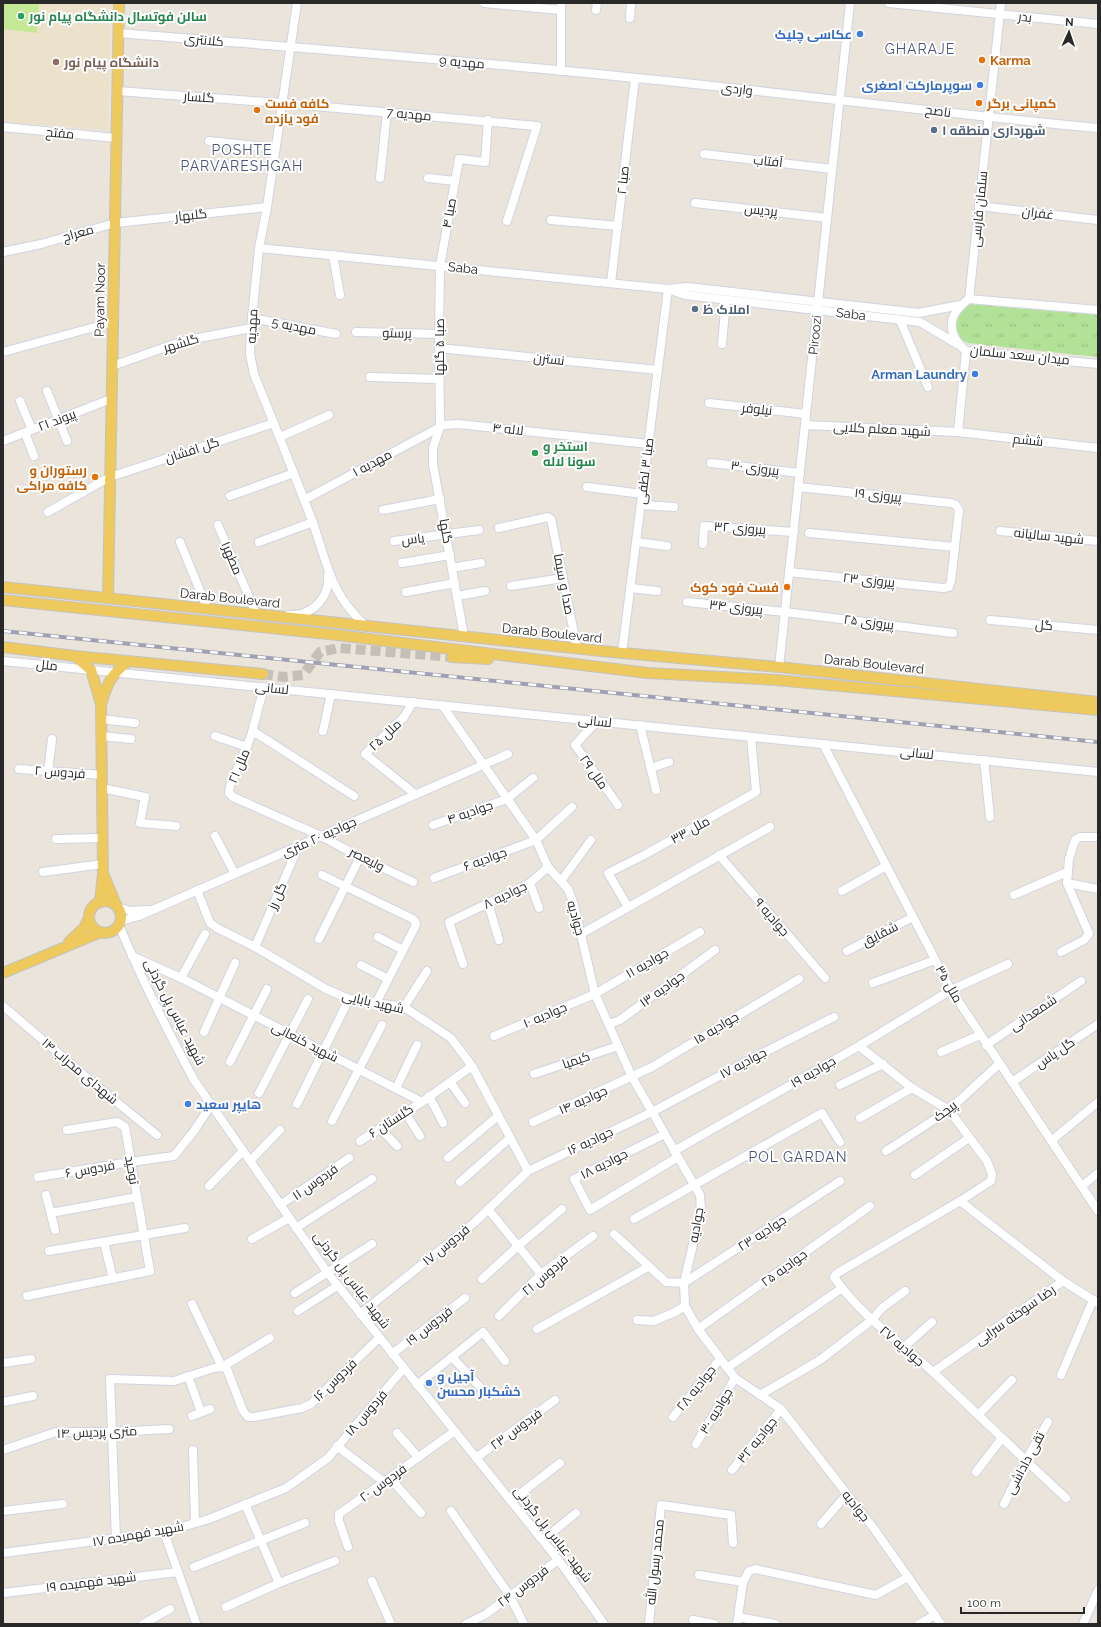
<svg xmlns="http://www.w3.org/2000/svg" width="1101" height="1627" font-family="Raleway,Cairo,sans-serif">
  <style>
    .education { fill: #ece1ca }
    .grass { fill: url(#grass-tufts) }
    .pitch { fill: #c5e894 }
    .lines { fill: none; stroke-linecap: round; stroke-linejoin: round }
    .major-tunnel { stroke: #c4bfb7; stroke-width: 10; stroke-dasharray: 10 5; stroke-linecap: butt }
    .minor-casing { stroke: #d0d4e2; stroke-width: 10 }
    .major-casing { stroke: #c3c3c3; stroke-width: 12 }
    .minor { stroke: #fff; stroke-width: 8 }
    .major { stroke: #edc95e; stroke-width: 10 }
    .rail-casing { stroke: #9ea1b3; stroke-width: 4 }
    .rail { stroke: #fff; stroke-width: 2.5; stroke-dasharray: 8; stroke-linecap: butt }
    .leisure-dot { fill: #2e9e5b; stroke: #fff; stroke-width: 1.5 }
    .shop-dot { fill: #3f7fe0; stroke: #fff; stroke-width: 1.5 }
    .food-dot { fill: #e8710a; stroke: #fff; stroke-width: 1.5 }
    .education-dot { fill: #8d6e63; stroke: #fff; stroke-width: 1.5 }
    .service-dot { fill: #5c6f8a; stroke: #fff; stroke-width: 1.5 }
    .labels { text-anchor: middle; dominant-baseline: central; stroke-width: 4; stroke-linejoin: round; paint-order: stroke }
    .leisure-label { font-size: 13px; font-weight: bold; fill: #27864d; stroke: #fff; text-anchor: start }
    .street-label { font-size: 13px; fill: #292929; stroke: #fff }
    .shop-label { font-size: 13px; font-weight: bold; fill: #366cbe; stroke: #fff; text-anchor: end }
    .food-label { font-size: 13px; font-weight: bold; fill: #c56008; stroke: #fff; text-anchor: start }
    .education-label { font-size: 13px; font-weight: bold; fill: #785e54; stroke: #fff; text-anchor: start }
    .service-label { font-size: 13px; font-weight: bold; fill: #4e5e75; stroke: #fff; text-anchor: start }
    .neighbourhood-label { font-size: 14px; letter-spacing: 1px; fill: #4b5378; stroke: #fff }
  </style>
  <defs>
    <pattern id="grass-tufts" width="24" height="20" patternUnits="userSpaceOnUse"><rect width="24" height="20" fill="#b2e198"/><path d="M3 7l-1-3M5 7V3M7 7l1-3M15 17l-1-3M17 17v-4M19 17l1-3" fill="none" stroke="#99c183"/></pattern>
  </defs>
  <rect width="100%" height="100%" fill="#ebe4db"/>
  <polygon class="education" points="3,3 110,3 108,130 3,121"/>
  <path class="grass" d="M970 304 1098 315V357L968 343C949 336 952 310 970 304Z"/>
  <polygon class="pitch" points="3,3 39,3 37,33 3,29"/>
  <g class="lines">
    <polyline class="major-tunnel" points="263,674 284,677 303,675 320,652 339,648 452,657"/>
    <g class="minor-casing">
      <g id="minor">
        <path d="M297 3 267 207 259 248 251 328 250 354 254 374C273 421 292 468 310 515 327 559 328 592 365 625"/>
        <polyline points="484,3 561,10"/>
        <polyline points="889,3 1098,24"/>
        <polyline points="596,10 597,3"/>
        <polyline points="630,18 631,3"/>
        <path d="M118 33C291 47 463 60 636 78 790 93 944 114 1098 128"/>
        <polyline points="561,71 561,3"/>
        <polyline points="117,91 281,103 537,126 507,221"/>
        <polyline points="3,127 116,138"/>
        <polyline points="209,141 274,148"/>
        <polyline points="704,154 832,169"/>
        <polyline points="380,178 387,112"/>
        <polyline points="428,178 455,181"/>
        <polyline points="695,203 827,218"/>
        <polyline points="979,206 1098,220"/>
        <polyline points="551,220 618,226"/>
        <polyline points="259,248 668,289 687,287 919,313 960,305"/>
        <polyline points="3,252 41,244 115,223 267,207"/>
        <polyline points="333,255 340,295"/>
        <polyline points="611,283 635,78"/>
        <polyline points="671,290 685,295 920,322 957,344"/>
        <polyline points="969,299 1001,3"/>
        <path d="M1098 310 969 299C947 314 946 334 966 351L1098 364"/>
        <polyline points="252,318 336,334"/>
        <polyline points="900,320 928,387"/>
        <polyline points="356,332 439,334"/>
        <polyline points="722,344 726,300"/>
        <polyline points="439,348 658,370"/>
        <polyline points="3,352 113,322"/>
        <polyline points="112,366 183,341 251,328"/>
        <polyline points="370,377 439,379"/>
        <polyline points="47,391 67,441"/>
        <polyline points="20,401 32,430"/>
        <polyline points="709,403 806,414"/>
        <polyline points="805,425 958,432 1098,448"/>
        <polyline points="958,432 966,351"/>
        <polyline points="25,433 34,456"/>
        <polyline points="280,437 329,415"/>
        <polyline points="3,441 111,399"/>
        <polyline points="711,463 800,473"/>
        <polyline points="587,487 643,494"/>
        <polyline points="230,496 294,473"/>
        <polyline points="304,500 444,425 458,424 649,444"/>
        <polyline points="641,505 674,507"/>
        <polyline points="383,510 440,499"/>
        <polyline points="48,512 110,477 274,423"/>
        <polyline points="218,525 256,613"/>
        <polyline points="499,528 548,517 551,519 577,648"/>
        <polyline points="1000,531 1098,541"/>
        <polyline points="809,533 955,547"/>
        <polyline points="394,541 479,530"/>
        <polyline points="180,542 207,608"/>
        <polyline points="259,542 313,522"/>
        <polyline points="636,542 667,546"/>
        <polyline points="703,544 704,526 794,532"/>
        <polyline points="402,563 450,555"/>
        <polyline points="452,568 481,563"/>
        <polyline points="789,572 943,588 949,587 951,581 959,510 956,505 951,503 798,487"/>
        <polyline points="511,586 563,578"/>
        <polyline points="631,588 657,591"/>
        <polyline points="406,592 455,583"/>
        <polyline points="457,596 485,591"/>
        <polyline points="687,602 785,612 953,633"/>
        <path d="M288 615C293 615 300 615 304 613 320 607 330 591 328 575"/>
        <polyline points="990,620 1098,630"/>
        <polyline points="464,636 433,464 433,448 440,427 439,334 440,266 459,159 485,162 488,120"/>
        <polyline points="622,653 668,289"/>
        <polyline points="3,661 1098,772"/>
        <polyline points="779,667 850,3"/>
        <polyline points="264,687 251,736 230,786 229,793 233,797 321,836 360,857 413,882"/>
        <polyline points="413,702 404,717 365,754 415,794"/>
        <polyline points="442,705 536,840 548,867 568,889 574,905 595,994 632,1077 700,1195 701,1210 684,1283 685,1306 698,1329 735,1378 781,1409 875,1530 941,1624"/>
        <polyline points="101,719 135,723"/>
        <polyline points="597,721 575,745 618,805"/>
        <polyline points="640,725 656,790"/>
        <polyline points="253,731 354,796"/>
        <polyline points="323,731 331,694"/>
        <polyline points="101,736 131,739"/>
        <polyline points="215,736 247,747"/>
        <polyline points="823,744 951,990 1098,1211"/>
        <polyline points="984,760 990,817"/>
        <polyline points="651,768 669,762"/>
        <polyline points="19,769 102,775"/>
        <polyline points="48,772 52,739"/>
        <polyline points="102,788 145,797 140,823 176,826"/>
        <polyline points="433,825 507,799 533,778"/>
        <polyline points="215,836 235,874"/>
        <polyline points="56,839 103,838"/>
        <polyline points="719,855 825,978"/>
        <polyline points="43,872 103,864"/>
        <polyline points="322,875 413,919 416,923 415,927 376,1003"/>
        <polyline points="434,878 536,840 572,807"/>
        <polyline points="561,881 591,840"/>
        <polyline points="530,883 539,908"/>
        <polyline points="1067,883 1098,889"/>
        <polyline points="197,890 210,923 217,928 255,947 326,989 349,999 404,1007 451,1038 472,1066 528,1171"/>
        <polyline points="842,891 886,866"/>
        <polyline points="1014,895 1067,872"/>
        <polyline points="488,903 499,940"/>
        <polyline points="117,907 130,911 148,910"/>
        <polyline points="628,907 608,873 646,854 756,792 751,737"/>
        <polyline points="121,921 139,916 508,754"/>
        <path d="M119 925C141 978 167 1030 194 1080L327 1272 560 1562 604 1624"/>
        <polyline points="581,934 770,827"/>
        <polyline points="378,937 403,950"/>
        <polyline points="319,939 360,857"/>
        <polyline points="255,947 299,845"/>
        <polyline points="847,951 913,917"/>
        <polyline points="1061,952 1084,940 1089,934 1067,883 1069,859 1075,840 1080,837 1098,837"/>
        <polyline points="132,956 181,978 422,1102"/>
        <polyline points="463,964 449,922 530,883 548,867"/>
        <polyline points="361,965 388,979"/>
        <polyline points="181,978 205,934"/>
        <polyline points="873,983 935,960"/>
        <polyline points="3,1006 92,1082 157,1135"/>
        <polyline points="404,1007 427,971"/>
        <polyline points="609,1024 620,1020 715,950"/>
        <polyline points="204,1032 235,963"/>
        <polyline points="494,1036 595,994 700,932"/>
        <polyline points="986,1045 1081,981"/>
        <path d="M859 1046 912 1088 949 1110 987 1161 992 1174 991 1181 960 1201 836 1274 834 1277C860 1315 900 1342 934 1373 978 1415 1022 1457 1066 1498"/>
        <polyline points="941,1052 980,1035"/>
        <polyline points="230,1062 267,989"/>
        <polyline points="534,1074 618,1046"/>
        <polyline points="450,1082 465,1103"/>
        <polyline points="1012,1082 1098,1024"/>
        <polyline points="840,1085 883,1064"/>
        <polyline points="396,1088 417,1045"/>
        <polyline points="259,1093 308,999"/>
        <polyline points="429,1096 443,1123"/>
        <polyline points="297,1104 349,999"/>
        <polyline points="405,1112 420,1136"/>
        <polyline points="860,1118 912,1088"/>
        <polyline points="332,1121 382,1025"/>
        <polyline points="533,1122 652,1067 799,979"/>
        <polyline points="380,1128 397,1146"/>
        <polyline points="665,1134 574,1179 590,1210 678,1157"/>
        <polyline points="360,1141 422,1102 472,1066"/>
        <polyline points="1051,1141 1098,1102"/>
        <polyline points="674,1151 859,1046 951,990 1008,964"/>
        <polyline points="886,1151 949,1110 999,1064"/>
        <polyline points="448,1158 498,1116"/>
        <polyline points="250,1161 280,1130"/>
        <polyline points="915,1175 969,1138"/>
        <polyline points="38,1177 130,1162 174,1156 194,1131 211,1105"/>
        <polyline points="460,1182 510,1138"/>
        <polyline points="209,1186 243,1151"/>
        <polyline points="1082,1186 1098,1173"/>
        <polyline points="46,1195 55,1230"/>
        <polyline points="960,1201 1063,1281 1098,1303"/>
        <polyline points="280,1205 349,1158"/>
        <polyline points="488,1209 541,1274"/>
        <polyline points="51,1213 137,1197"/>
        <polyline points="634,1219 822,1113 840,1142"/>
        <polyline points="296,1228 372,1179"/>
        <polyline points="614,1234 666,1282 684,1283 840,1181"/>
        <polyline points="252,1239 289,1218"/>
        <polyline points="104,1242 113,1279"/>
        <polyline points="49,1251 185,1228"/>
        <polyline points="482,1279 518,1246 562,1209"/>
        <polyline points="295,1293 372,1244"/>
        <polyline points="27,1296 150,1271 125,1127 117,1122 67,1130"/>
        <polyline points="192,1304 222,1367"/>
        <polyline points="298,1311 337,1286"/>
        <polyline points="360,1314 475,1222 528,1171 652,1112 753,1058 834,1017"/>
        <polyline points="499,1316 541,1274 593,1236"/>
        <polyline points="637,1320 654,1321 675,1312 685,1306"/>
        <polyline points="537,1329 648,1267"/>
        <polyline points="698,1329 870,1206"/>
        <polyline points="904,1347 932,1322"/>
        <polyline points="392,1354 465,1298"/>
        <polyline points="452,1357 481,1388"/>
        <polyline points="3,1363 31,1359"/>
        <polyline points="222,1367 227,1369 243,1411 248,1417 254,1417 302,1408 311,1404 379,1338"/>
        <polyline points="727,1368 842,1288"/>
        <polyline points="933,1372 1063,1281"/>
        <polyline points="1061,1375 1093,1300"/>
        <polyline points="188,1376 201,1412"/>
        <polyline points="417,1385 483,1332 505,1361"/>
        <polyline points="760,1395 820,1360 872,1320 882,1308 905,1291"/>
        <polyline points="3,1402 33,1396"/>
        <polyline points="978,1415 1012,1380"/>
        <polyline points="192,1416 210,1409"/>
        <polyline points="673,1417 720,1359"/>
        <polyline points="397,1433 418,1457"/>
        <polyline points="696,1444 735,1378"/>
        <polyline points="337,1446 384,1482"/>
        <polyline points="3,1450 56,1432 112,1432 169,1429"/>
        <polyline points="193,1450 195,1523"/>
        <polyline points="476,1458 555,1400"/>
        <polyline points="732,1470 781,1409"/>
        <polyline points="976,1472 1002,1438"/>
        <polyline points="390,1478 421,1513"/>
        <polyline points="511,1501 560,1463"/>
        <polyline points="1004,1504 1026,1460 1048,1422"/>
        <polyline points="3,1511 63,1504"/>
        <polyline points="451,1511 510,1596 524,1624"/>
        <polyline points="821,1524 847,1494"/>
        <polyline points="164,1532 196,1623"/>
        <polyline points="116,1539 110,1379 174,1381 214,1368 222,1367 270,1338"/>
        <polyline points="543,1540 576,1513"/>
        <polyline points="348,1547 339,1521 339,1514 455,1431"/>
        <polyline points="3,1553 164,1532 209,1519 286,1488 328,1458 404,1368"/>
        <polyline points="194,1567 305,1523"/>
        <polyline points="699,1575 743,1582 737,1624"/>
        <polyline points="372,1581 391,1624"/>
        <polyline points="743,1582 749,1571 755,1569 876,1595 908,1577"/>
        <polyline points="279,1583 335,1561"/>
        <polyline points="4,1593 178,1572"/>
        <polyline points="226,1607 279,1583 245,1504"/>
        <polyline points="738,1617 775,1624"/>
        <polyline points="693,1620 714,1624"/>
        <polyline points="143,1624 170,1609"/>
        <polyline points="466,1624 486,1614 558,1560"/>
        <polyline points="649,1624 661,1505 731,1515 733,1543"/>
        <polyline points="919,1624 935,1615"/>
        <polyline points="1083,1624 1098,1590"/>
      </g>
    </g>
    <g class="major-casing">
      <g id="major">
        <polyline points="3,587 601,651 779,667 1098,702"/>
        <polyline points="108,598 119,3"/>
        <polyline points="3,600 337,635 648,673 776,680 1098,710"/>
        <polyline points="3,647 75,656 263,674"/>
        <polyline points="75,656 91,670 101,704 103,873 100,902"/>
        <polyline points="452,657 488,659"/>
        <path d="M101 704C108 683 110 676 127 662"/>
        <polyline points="103,873 116,905"/>
        <circle cx="105" cy="917" r="16"/>
        <polyline points="69,942 84,928 89,918"/>
        <polyline points="3,973 101,932"/>
      </g>
    </g>
    <use href="#minor" class="minor"/>
    <use href="#major" class="major"/>
    <g class="rail-casing">
      <polyline id="rail" points="3,631 1098,742"/>
    </g>
    <use href="#rail" class="rail"/>
  </g>
  <g class="leisure-dot">
    <circle cx="21" cy="16" r="4"/>
    <circle cx="535" cy="453" r="4"/>
  </g>
  <g class="shop-dot">
    <circle cx="860" cy="34" r="4"/>
    <circle cx="980" cy="85" r="4"/>
    <circle cx="975" cy="374" r="4"/>
    <circle cx="188" cy="1104" r="4"/>
    <circle cx="429" cy="1383" r="4"/>
  </g>
  <g class="food-dot">
    <circle cx="982" cy="60" r="4"/>
    <circle cx="979" cy="103" r="4"/>
    <circle cx="257" cy="110" r="4"/>
    <circle cx="95" cy="477" r="4"/>
    <circle cx="787" cy="587" r="4"/>
  </g>
  <circle class="education-dot" cx="56" cy="62" r="4"/>
  <g class="service-dot">
    <circle cx="934" cy="130" r="4"/>
    <circle cx="695" cy="309" r="4"/>
  </g>
  <g class="labels">
    <g class="leisure-label">
      <text x="29" y="16">سالن فوتسال دانشگاه پیام نور</text>
      <text x="543" y="446">استخر و<tspan x="543" dy="15">سونا لاله</tspan></text>
    </g>
    <g class="street-label">
      <text transform="translate(1025 17) rotate(6)">بدر</text>
      <text transform="translate(204 40) rotate(5)">کلانتری</text>
      <text transform="translate(462 62) rotate(5)">مهدیه 9</text>
      <text transform="translate(737 89) rotate(6)">واردی</text>
      <text transform="translate(199 97) rotate(4)">گلسار</text>
      <text transform="translate(938 111) rotate(7)">ناصح</text>
      <text transform="translate(409 114) rotate(5)">مهدیه 7</text>
      <text transform="translate(60 133) rotate(5)">مفتح</text>
      <text transform="translate(768 161) rotate(6)">آفتاب</text>
      <text transform="translate(623 180) rotate(-84)">صبا ۲</text>
      <text transform="translate(979 209) rotate(-84)">سلمان فارسی</text>
      <text transform="translate(761 210) rotate(6)">پردیس</text>
      <text transform="translate(449 213) rotate(-80)">صبا ۴</text>
      <text transform="translate(1038 213) rotate(7)">غفران</text>
      <text transform="translate(191 215) rotate(-6)">گلبهار</text>
      <text transform="translate(78 233) rotate(-16)">معراج</text>
      <text transform="translate(463 268) rotate(6)">Saba</text>
      <text transform="translate(100 300) rotate(-89)">Payam Noor</text>
      <text transform="translate(851 314) rotate(7)">Saba</text>
      <text transform="translate(252 326) rotate(-87)">مهدیه</text>
      <text transform="translate(294 326) rotate(11)">مهدیه 5</text>
      <text transform="translate(397 333) rotate(1)">پرستو</text>
      <text transform="translate(815 335) rotate(-84)">Piroozi</text>
      <text transform="translate(181 343) rotate(-16)">گلشهر</text>
      <text transform="translate(439 347) rotate(-90)">صبا ۵ گلها</text>
      <text transform="translate(1020 355) rotate(6)">میدان سعد سلمان</text>
      <text transform="translate(549 359) rotate(6)">نسترن</text>
      <text transform="translate(757 409) rotate(6)">نیلوفر</text>
      <text transform="translate(57 420) rotate(-21)">پیوند ۲۱</text>
      <text transform="translate(508 429) rotate(6)">لاله ۴</text>
      <text transform="translate(882 429) rotate(3)">شهید معلم کلایی</text>
      <text transform="translate(1028 440) rotate(6)">ششم</text>
      <text transform="translate(192 450) rotate(-18)">گل افشان</text>
      <text transform="translate(372 463) rotate(-28)">مهدیه ۱</text>
      <text transform="translate(755 468) rotate(7)">پیروزی ۳۰</text>
      <text transform="translate(645 471) rotate(-83)">صبا ۳ لطفی</text>
      <text transform="translate(878 495) rotate(6)">پیروزی ۱۹</text>
      <text transform="translate(740 528) rotate(4)">پیروزی ۳۲</text>
      <text transform="translate(446 531) rotate(80)">گلها</text>
      <text transform="translate(1049 536) rotate(6)">شهید سالیانه</text>
      <text transform="translate(413 539) rotate(-7)">یاس</text>
      <text transform="translate(232 558) rotate(67)">مطهر۱</text>
      <text transform="translate(869 580) rotate(6)">پیروزی ۲۳</text>
      <text transform="translate(564 584) rotate(79)">صدا و سیما</text>
      <text transform="translate(230 598) rotate(6)">Darab Boulevard</text>
      <text transform="translate(736 607) rotate(6)">پیروزی ۳۴</text>
      <text transform="translate(869 622) rotate(7)">پیروزی ۲۵</text>
      <text transform="translate(1044 625) rotate(5)">گل</text>
      <text transform="translate(552 633) rotate(6)">Darab Boulevard</text>
      <text transform="translate(874 664) rotate(6)">Darab Boulevard</text>
      <text transform="translate(47 665) rotate(6)">ملل</text>
      <text transform="translate(272 688) rotate(6)">لسانی</text>
      <text transform="translate(595 721) rotate(6)">لسانی</text>
      <text transform="translate(385 735) rotate(-43)">ملل ۲۵</text>
      <text transform="translate(917 753) rotate(6)">لسانی</text>
      <text transform="translate(239 766) rotate(-67)">ملل ۲۱</text>
      <text transform="translate(60 772) rotate(4)">فردوس ۲</text>
      <text transform="translate(594 772) rotate(55)">ملل ۲۹</text>
      <text transform="translate(470 812) rotate(-19)">جوادیه ۴</text>
      <text transform="translate(690 830) rotate(-29)">ملل ۳۳</text>
      <text transform="translate(319 837) rotate(-24)">جوادیه ۲۰ متری</text>
      <text transform="translate(367 859) rotate(27)">ولیعصر</text>
      <text transform="translate(485 859) rotate(-20)">جوادیه ۶</text>
      <text transform="translate(505 895) rotate(-26)">جوادیه ۸</text>
      <text transform="translate(277 896) rotate(-66)">گل رز</text>
      <text transform="translate(772 917) rotate(49)">جوادیه ۹</text>
      <text transform="translate(576 918) rotate(75)">جوادیه</text>
      <text transform="translate(880 934) rotate(-27)">شقایق</text>
      <text transform="translate(647 963) rotate(-30)">جوادیه ۱۱</text>
      <text transform="translate(949 984) rotate(60)">ملل ۳۵</text>
      <text transform="translate(662 989) rotate(-36)">جوادیه ۱۳</text>
      <text transform="translate(373 1002) rotate(13)">شهید بابایی</text>
      <text transform="translate(175 1012) rotate(63)">شهید عباس پل گردنی</text>
      <text transform="translate(1033 1013) rotate(-34)">شمعدانی</text>
      <text transform="translate(545 1015) rotate(-23)">جوادیه ۱۰</text>
      <text transform="translate(716 1028) rotate(-31)">جوادیه ۱۵</text>
      <text transform="translate(305 1042) rotate(27)">شهید کنعانی</text>
      <text transform="translate(1055 1053) rotate(-34)">گل یاس</text>
      <text transform="translate(576 1060) rotate(-19)">کیمیا</text>
      <text transform="translate(743 1063) rotate(-28)">جوادیه ۱۷</text>
      <text transform="translate(80 1071) rotate(40)">شهدای محراب ۱۴</text>
      <text transform="translate(813 1072) rotate(-30)">جوادیه ۱۹</text>
      <text transform="translate(583 1100) rotate(-24)">جوادیه ۱۴</text>
      <text transform="translate(945 1111) rotate(-37)">پیچک</text>
      <text transform="translate(391 1121) rotate(-33)">گلستان ۶</text>
      <text transform="translate(590 1141) rotate(-25)">جوادیه ۱۶</text>
      <text transform="translate(604 1164) rotate(-27)">جوادیه ۱۸</text>
      <text transform="translate(90 1169) rotate(-10)">فردوس ۶</text>
      <text transform="translate(132 1170) rotate(80)">توحید</text>
      <text transform="translate(315 1182) rotate(-35)">فردوس ۱۱</text>
      <text transform="translate(696 1225) rotate(-80)">جوادیه</text>
      <text transform="translate(762 1233) rotate(-33)">جوادیه ۲۳</text>
      <text transform="translate(446 1245) rotate(-39)">فردوس ۱۷</text>
      <text transform="translate(784 1268) rotate(-36)">جوادیه ۲۵</text>
      <text transform="translate(545 1275) rotate(-40)">فردوس ۲۱</text>
      <text transform="translate(352 1280) rotate(53)">شهید عباس پل گردنی</text>
      <text transform="translate(1015 1315) rotate(-35)">رضا سوخته سرایی</text>
      <text transform="translate(429 1326) rotate(-38)">فردوس ۱۹</text>
      <text transform="translate(902 1346) rotate(41)">جوادیه ۲۷</text>
      <text transform="translate(335 1380) rotate(-44)">فردوس ۱۶</text>
      <text transform="translate(696 1388) rotate(-51)">جوادیه ۲۸</text>
      <text transform="translate(716 1411) rotate(-59)">جوادیه ۳۰</text>
      <text transform="translate(366 1413) rotate(-49)">فردوس ۱۸</text>
      <text transform="translate(516 1429) rotate(-36)">فردوس ۲۳</text>
      <text transform="translate(97 1432) rotate(-2)">۱۴ متری پردیس</text>
      <text transform="translate(757 1440) rotate(-51)">جوادیه ۳۲</text>
      <text transform="translate(1025 1463) rotate(-62)">تقی داداشی</text>
      <text transform="translate(383 1483) rotate(-36)">فردوس ۲۰</text>
      <text transform="translate(856 1506) rotate(52)">جوادیه</text>
      <text transform="translate(138 1534) rotate(-10)">شهید فهمیده ۱۷</text>
      <text transform="translate(553 1534) rotate(52)">شهید عباس پل گردنی</text>
      <text transform="translate(655 1562) rotate(-84)">محمد رسول الله</text>
      <text transform="translate(91 1582) rotate(-7)">شهید فهمیده ۱۹</text>
      <text transform="translate(523 1586) rotate(-37)">فردوس ۲۴</text>
    </g>
    <g class="shop-label">
      <text x="852" y="34">عکاسی چلیک</text>
      <text x="972" y="85">سوپرمارکت اصغری</text>
      <text x="967" y="374">Arman Laundry</text>
      <text x="196" y="1104" text-anchor="start">هایپر سعید</text>
      <text x="437" y="1376" text-anchor="start">آجیل و<tspan x="437" dy="15">خشکبار محسن</tspan></text>
    </g>
    <g class="food-label">
      <text x="990" y="60">Karma</text>
      <text x="265" y="103">کافه فست<tspan x="265" dy="15">فود یازده</tspan></text>
      <text x="987" y="103">کمپانی برگر</text>
      <text x="87" y="470" text-anchor="end">رستوران و<tspan x="87" dy="15">کافه مراکی</tspan></text>
      <text x="779" y="587" text-anchor="end">فست فود کوک</text>
    </g>
    <g class="education-label">
      <text x="64" y="62">دانشگاه پیام نور</text>
    </g>
    <g class="service-label">
      <text x="942" y="130">شهرداری منطقه ۱</text>
      <text x="703" y="309">املاک طُ</text>
    </g>
    <g class="neighbourhood-label">
      <text x="920" y="49">GHARAJE</text>
      <text x="242" y="150">POSHTE<tspan x="242" dy="16">PARVARESHGAH</tspan></text>
      <text x="798" y="1157">POL GARDAN</text>
    </g>
  </g>
  <rect width="1101" height="1627" fill="none" stroke="#292929" stroke-width="8"/>
  <g transform="translate(1069 32) rotate(3)" stroke="#ffffff" stroke-width="3" paint-order="stroke">
  <path d="M0-3L7 15L0 10L-7 15Z" fill="#292929"/>
  <text y="-6" font-size="11" font-weight="bold" text-anchor="middle" fill="#292929">N</text>
  </g>
  <path d="M961 1607v6h123v-6" fill="none" stroke="#292929" stroke-width="2"/>
  <text x="967" y="1607" font-size="12" fill="#292929" stroke="#ffffff" stroke-width="3" paint-order="stroke">100 m</text>
</svg>
